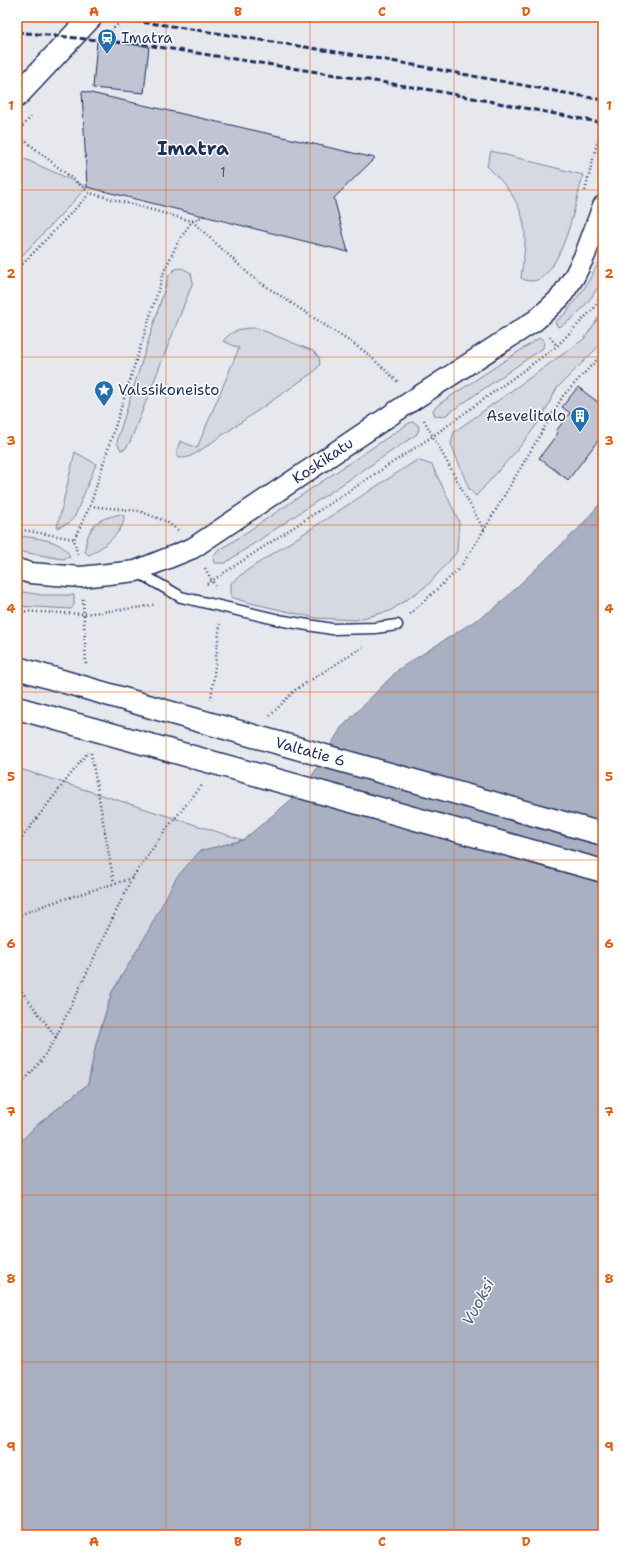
<svg xmlns="http://www.w3.org/2000/svg" width="620" height="1552" font-family="'Shantell Sans',sans-serif">
  <style>
    .built { fill: #e6e8ee }
    .green { fill: #d6d9e2; stroke: #7884a0 }
    .water { fill: #a9b0c1; stroke: #707c99 }
    .building { fill: #c0c4d3; stroke: #1b2f5e }
    .lines { fill: none; stroke-linecap: round; stroke-linejoin: round }
    .service-casing { stroke: #1b2f5e; stroke-width: 13 }
    .minor-casing { stroke: #1b2f5e; stroke-width: 23 }
    .secondary-casing { stroke: #1b2f5e; stroke-width: 25 }
    .path { stroke: #1b2f5e; stroke-width: 2.5; stroke-dasharray: 1 3; stroke-linecap: butt }
    .service { stroke: #fff; stroke-width: 10 }
    .minor { stroke: #fff; stroke-width: 20 }
    .secondary { stroke: #fff; stroke-width: 22 }
    .rail { stroke: #1b2f5e; stroke-width: 3; stroke-dasharray: 6 3; stroke-linecap: butt }
    .trunk-bridge-casing { stroke: #1b2f5e; stroke-width: 25; stroke-linecap: butt }
    .trunk-bridge { stroke: #fff; stroke-width: 22 }
    .grid { fill: none; stroke: #e8590c; stroke-width: 1; stroke-opacity: 0.55 }
    .labels { text-anchor: middle; dominant-baseline: central; stroke-width: 3; stroke-linejoin: round; paint-order: stroke }
    .number-label { font-size: 13px; fill: #44547b }
    .poi-label { font-size: 15px; fill: #1b2f5e; stroke: #fff; text-anchor: start }
    .street-label { font-size: 15px; fill: #1b2f5e; stroke: #fff }
    .water-label { font-size: 16px; font-style: italic; fill: #4d5c81; stroke: #fff }
    .district-label { font-size: 19px; font-weight: bold; fill: #1b2f5e; stroke: #fff }
    .neatline { fill: none; stroke: #e8590c; stroke-width: 1.5 }
    .grid-label { font-size: 13px; text-anchor: middle; font-weight: bold; fill: #e8590c }
  </style>
  <rect width="100%" height="100%" fill="#f6f7f9"/>
  <filter id="ink" filterUnits="userSpaceOnUse"><feTurbulence type="fractalNoise" baseFrequency=".025" numOctaves="2"/><feDisplacementMap in="SourceGraphic" scale="8" xChannelSelector="R" yChannelSelector="G"/><feConvolveMatrix kernelMatrix="1 2 1 2 8 2 1 2 1" color-interpolation-filters="sRGB"/></filter>
  <g filter="url(#ink)">
    <polygon class="built" points="17,17 603,17 603,500 581,527 495,608 399,669 341,728 304,789 243,840 200,851 112,992 96,1044 88,1084 17,1145"/>
    <g class="green">
      <path d="M491 151 583 175C577 197 558 300 521 278 522 266 525 253 525 241 526 208 509 188 487 166Z"/>
      <polygon points="18,156 87,187 17,261 17,157"/>
      <path d="M603 255C603 262 605 271 603 277 596 294 575 321 558 327L555 322 566 313 585 287Z"/>
      <polygon points="182,268 191,273 193,282 130,442 125,449 121,450 117,443 118,437 169,275 175,269"/>
      <polygon points="603,311 603,342 557,388 541,419 518,449 476,496 469,489 451,444 454,432 584,339"/>
      <path d="M257 328 313 351 319 357 320 364 315 371 198 452C191 456 185 460 177 457V450L180 441 197 448 239 348 223 341C233 329 242 328 257 328Z"/>
      <polygon points="539,338 544,340 543,348 443,417 435,416 433,410 439,404"/>
      <polygon points="414,422 418,425 419,429 417,434 225,563 214,563 213,557 218,551 226,546 409,423"/>
      <polygon points="75,452 96,464 75,516 69,523 57,528"/>
      <polygon points="417,460 432,465 459,521 457,552 428,585 390,611 355,620 316,618 246,602 231,597 231,583 246,571"/>
      <path d="M120 514 124 516C125 532 101 549 89 555L85 552C85 541 90 525 101 520 107 517 114 516 120 514Z"/>
      <path d="M17 535C34 539 63 538 70 557L62 559 17 551Z"/>
      <polygon points="17,591 42,595 74,595 74,605 71,609 17,606"/>
      <polygon points="17,768 243,840 200,851 112,992 96,1044 88,1084 36,1126 17,1145"/>
    </g>
    <polygon class="water" points="603,500 603,1535 17,1535 17,1145 36,1126 88,1084 96,1044 112,992 145,937 176,878 200,851 243,840 304,789 341,728 399,669 495,608 580,527"/>
    <g class="building">
      <polygon points="97,41 149,46 144,93 93,88"/>
      <polygon points="82,91 375,158 334,198 348,252 87,187"/>
      <polygon points="578,387 603,406 603,434 568,480 539,458 558,433 556,431 570,413 562,407"/>
    </g>
    <g class="lines">
      <g class="service-casing">
        <polyline id="service" points="136,571 181,597 284,621 332,629 375,628 397,625"/>
      </g>
      <g class="minor-casing">
        <g id="minor">
          <path id="s1" d="M17 569 30 573 81 577 136 571 193 548 413 400 536 320 560 298 574 277 585 255 603 206"/>
        </g>
      </g>
      <g class="secondary-casing">
        <polyline id="secondary" points="17,96 91,17"/>
      </g>
      <g class="path">
        <polyline points="111,31 125,17"/>
        <polyline points="17,132 31,117"/>
        <polyline points="17,134 90,193 192,221 252,277 364,351 382,367 399,383"/>
        <polyline points="585,191 603,120"/>
        <polyline points="17,270 90,193"/>
        <polyline points="550,337 557,346"/>
        <polyline points="424,420 484,530"/>
        <polyline points="90,506 139,511 165,521 178,530"/>
        <polyline points="17,529 74,539"/>
        <polyline points="77,554 74,539 90,506 165,269 178,242 192,221 204,216"/>
        <polyline points="205,568 215,586"/>
        <polyline points="207,584 433,436 557,346 594,308 603,293"/>
        <polyline points="83,599 86,664"/>
        <polyline points="17,611 84,614 143,607 156,604"/>
        <polyline points="410,614 460,568 484,530 563,396 603,353"/>
        <polyline points="211,700 220,624"/>
        <polyline points="270,716 295,690 363,647"/>
        <polyline points="91,753 114,883"/>
        <polyline points="17,844 88,752"/>
        <polyline points="17,916 48,904 132,878"/>
        <polyline points="17,985 56,1037"/>
        <polyline points="17,1089 41,1061 56,1037 132,878 167,828 203,784"/>
      </g>
      <use href="#service" class="service"/>
      <use href="#minor" class="minor"/>
      <use href="#secondary" class="secondary"/>
      <g class="rail">
        <polyline points="99,17 165,25 381,59 603,100"/>
        <polyline points="17,32 146,45 431,90 603,123"/>
      </g>
      <g class="trunk-bridge-casing">
        <g id="trunk-bridge">
          <path id="s2" d="M17 668 172 713 603 834"/>
          <polyline points="17,708 603,871"/>
        </g>
      </g>
      <use href="#trunk-bridge" class="trunk-bridge"/>
    </g>
  </g>
  <path class="grid" d="M166 17V1535M310 17V1535M454 17V1535M17 190H603M17 357H603M17 525H603M17 692H603M17 860H603M17 1027H603M17 1195H603M17 1362H603"/>
  <defs>
    <g id="station-pin" transform="scale(1)"><path d="M0 17L-7.5 6A9.5 9.5 0 1 1 7.5 6Z" fill="#1f6fb2" stroke="#fff"/><path d="M-3-6H3Q5-6 5-4V2Q5 4 3 4L4.5 6H3L1.5 4h-3L-3 6H-4.5L-3 4Q-5 4-5 2V-4Q-5-6-3-6ZM-3.5-4v3h7v-3ZM-3.5 1v1.5H-2V1ZM2 1v1.5H3.5V1Z" fill="#fff"/></g>
    <g id="sight-pin" transform="scale(1)"><path d="M0 17L-7.5 6A9.5 9.5 0 1 1 7.5 6Z" fill="#1f6fb2" stroke="#fff"/><path d="M0-6L1.8-2.2L6-1.7L2.9 1.2L3.7 5.4L0 3.3L-3.7 5.4L-2.9 1.2L-6-1.7L-1.8-2.2Z" fill="#fff"/></g>
    <g id="building-pin" transform="scale(1)"><path d="M0 17L-7.5 6A9.5 9.5 0 1 1 7.5 6Z" fill="#1f6fb2" stroke="#fff"/><path d="M-4-6H4V6H1V3H-1V6H-4ZM-2.5-4.3h1.7v1.8h-1.7ZM.8-4.3h1.7v1.8H.8ZM-2.5-1h1.7V.8h-1.7ZM.8-1h1.7V.8H.8Z" fill="#fff"/></g>
  </defs>
  <g fill-rule="evenodd">
    <use href="#station-pin" x="107" y="38"/>
    <use href="#sight-pin" x="104" y="390"/>
    <use href="#building-pin" x="580" y="416"/>
  </g>
  <g class="labels">
    <g class="number-label">
      <text x="223" y="172">1</text>
    </g>
    <g class="poi-label">
      <text x="121" y="38">Imatra</text>
      <text x="118" y="390">Valssikoneisto</text>
      <text x="566" y="416" text-anchor="end">Asevelitalo</text>
    </g>
    <g class="street-label">
      <text stroke="none"><textPath href="#s1" startOffset="338">Koskikatu</textPath></text>
      <text stroke="none"><textPath href="#s2" startOffset="305">Valtatie 6</textPath></text>
    </g>
    <g class="water-label">
      <text transform="translate(478 1302) rotate(-62)">Vuoksi</text>
    </g>
    <g class="district-label">
      <text x="193" y="148">Imatra</text>
    </g>
  </g>
  <rect width="620" height="1552" fill="none" stroke="#fff" stroke-width="44"/>
  <rect x="22" y="22" width="576" height="1508" class="neatline"/>
  <g class="grid-label">
    <text x="94" y="16">A</text>
    <text x="238" y="16">B</text>
    <text x="382" y="16">C</text>
    <text x="526" y="16">D</text>
    <text x="11" y="110">1</text>
    <text x="609" y="110">1</text>
    <text x="11" y="278">2</text>
    <text x="609" y="278">2</text>
    <text x="11" y="445">3</text>
    <text x="609" y="445">3</text>
    <text x="11" y="613">4</text>
    <text x="609" y="613">4</text>
    <text x="11" y="781">5</text>
    <text x="609" y="781">5</text>
    <text x="11" y="948">6</text>
    <text x="609" y="948">6</text>
    <text x="11" y="1116">7</text>
    <text x="609" y="1116">7</text>
    <text x="11" y="1283">8</text>
    <text x="609" y="1283">8</text>
    <text x="11" y="1451">9</text>
    <text x="609" y="1451">9</text>
    <text x="94" y="1546">A</text>
    <text x="238" y="1546">B</text>
    <text x="382" y="1546">C</text>
    <text x="526" y="1546">D</text>
  </g>
</svg>
